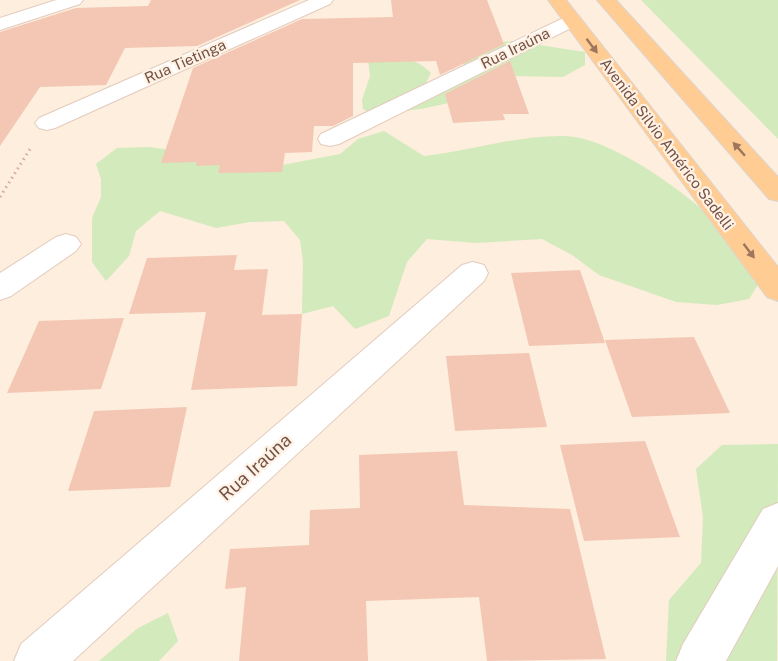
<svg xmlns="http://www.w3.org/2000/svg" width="778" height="661" font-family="'Public Sans',sans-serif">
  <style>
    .green { fill: #d3eabc }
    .building { fill: #f3c7b4 }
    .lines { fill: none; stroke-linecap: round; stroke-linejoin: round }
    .minor-casing { stroke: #e3cbbd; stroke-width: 2 }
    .major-casing { stroke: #ddd5d3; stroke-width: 2 }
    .path { stroke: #d7ab98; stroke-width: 3; stroke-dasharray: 1.5 4; stroke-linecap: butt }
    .minor { fill: #fff; fill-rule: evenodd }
    .major { fill: #ffcc93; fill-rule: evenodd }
    .oneway { fill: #9d765d }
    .labels { text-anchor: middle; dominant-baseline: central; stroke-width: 4.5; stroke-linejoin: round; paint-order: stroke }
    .far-street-label { font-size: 15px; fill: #735146; stroke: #fff2e4 }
    .street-label { font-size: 18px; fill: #735146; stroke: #fff2e4 }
  </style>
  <rect width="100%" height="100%" fill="#fdeedd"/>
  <g class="green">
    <polygon points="641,0 778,0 778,139"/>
    <path d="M513 41 585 52V65L563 77 511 76 458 101 421 109 373 115 363 109 362 100 370 76 367 50C389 54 415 56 431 73L425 85 463 70 464 63 501 42Z"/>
    <path d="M384 131 424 156C471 151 517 135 564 136 609 136 689 194 720 226 735 242 747 265 759 283L749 299 717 305 676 302 599 275 572 255 542 239 476 243 427 239 407 262 389 316 355 329 333 306 302 314 303 262 300 240 284 221 250 222 216 228 160 211 136 231 129 256 106 281 92 262V218L101 197V179L96 164 117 148 149 147 282 165 340 154 358 139Z"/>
    <polygon points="778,444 777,661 666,661 669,600 701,563 703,517 696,469 722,445"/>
    <polygon points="168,613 178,641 159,661 99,661 138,628"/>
  </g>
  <g class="building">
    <polygon points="151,0 300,0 197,46 125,48 106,85 40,87 0,146 0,32 76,8 148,6"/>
    <polygon points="391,0 487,0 504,44 440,75 436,61 353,63 353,116 333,126 314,126 312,152 285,153 282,172 218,173 220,165 196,166 197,162 161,163 193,68 302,19 393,17"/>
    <polygon points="510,61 529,114 503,114 505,120 453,123 445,94"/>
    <polygon points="237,255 234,270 268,269 262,315 302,314 297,386 191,390 206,312 129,314 147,258"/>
    <polygon points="580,270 605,343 529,346 511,273"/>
    <polygon points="124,318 101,389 7,393 39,321"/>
    <polygon points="694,337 730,413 632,417 605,340"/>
    <polygon points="529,353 547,427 455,431 446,356"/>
    <polygon points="187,407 170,487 68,491 94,411"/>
    <polygon points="645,441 680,537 584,541 560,445"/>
    <polygon points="457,451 464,505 570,509 606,659 487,661 479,597 366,601 368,661 239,661 246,587 225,589 230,549 309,545 310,510 360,508 359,455"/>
  </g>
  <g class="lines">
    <g class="minor-casing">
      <g id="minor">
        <polygon points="56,0 83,0 80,4 0,30 0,18"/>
        <polygon points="309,0 333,0 330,4 55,128 47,130 39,128 35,123 39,118"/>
        <polygon points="572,14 579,16 581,20 579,24 339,144 330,146 321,144 318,139 321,134"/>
        <polygon points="66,234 76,237 81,244 76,251 11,296 0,300 0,273 56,237"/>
        <polygon points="473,262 484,265 488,273 484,281 73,661 14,661 21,644 462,265"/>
        <polygon points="778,503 778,566 726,661 676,661 683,644 763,509"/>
      </g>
    </g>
    <g class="major-casing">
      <g id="major">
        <polygon points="548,0 566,0 778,267 778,301 767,297"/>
        <polygon points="597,0 616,0 778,177 778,201 769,199"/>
      </g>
    </g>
    <polyline class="path" points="0,197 30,149"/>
    <use href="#minor" class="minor"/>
    <use href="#major" class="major"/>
  </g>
  <defs><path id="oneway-solid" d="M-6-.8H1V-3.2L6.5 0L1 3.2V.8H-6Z" transform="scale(1.5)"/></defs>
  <g class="oneway">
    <use href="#oneway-solid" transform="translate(592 46) rotate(53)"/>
    <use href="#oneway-solid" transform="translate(739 149) rotate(-132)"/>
    <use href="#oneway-solid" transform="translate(749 251) rotate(53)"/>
  </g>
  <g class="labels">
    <g class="far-street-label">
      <text transform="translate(515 48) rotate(-26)">Rua Iraúna</text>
      <text transform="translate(185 61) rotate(-24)">Rua Tietinga</text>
      <text transform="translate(667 144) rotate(53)">Avenida Silvio Américo Sadelli</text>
    </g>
    <g class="street-label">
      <text transform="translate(255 467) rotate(-42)">Rua Iraúna</text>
    </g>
  </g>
</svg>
